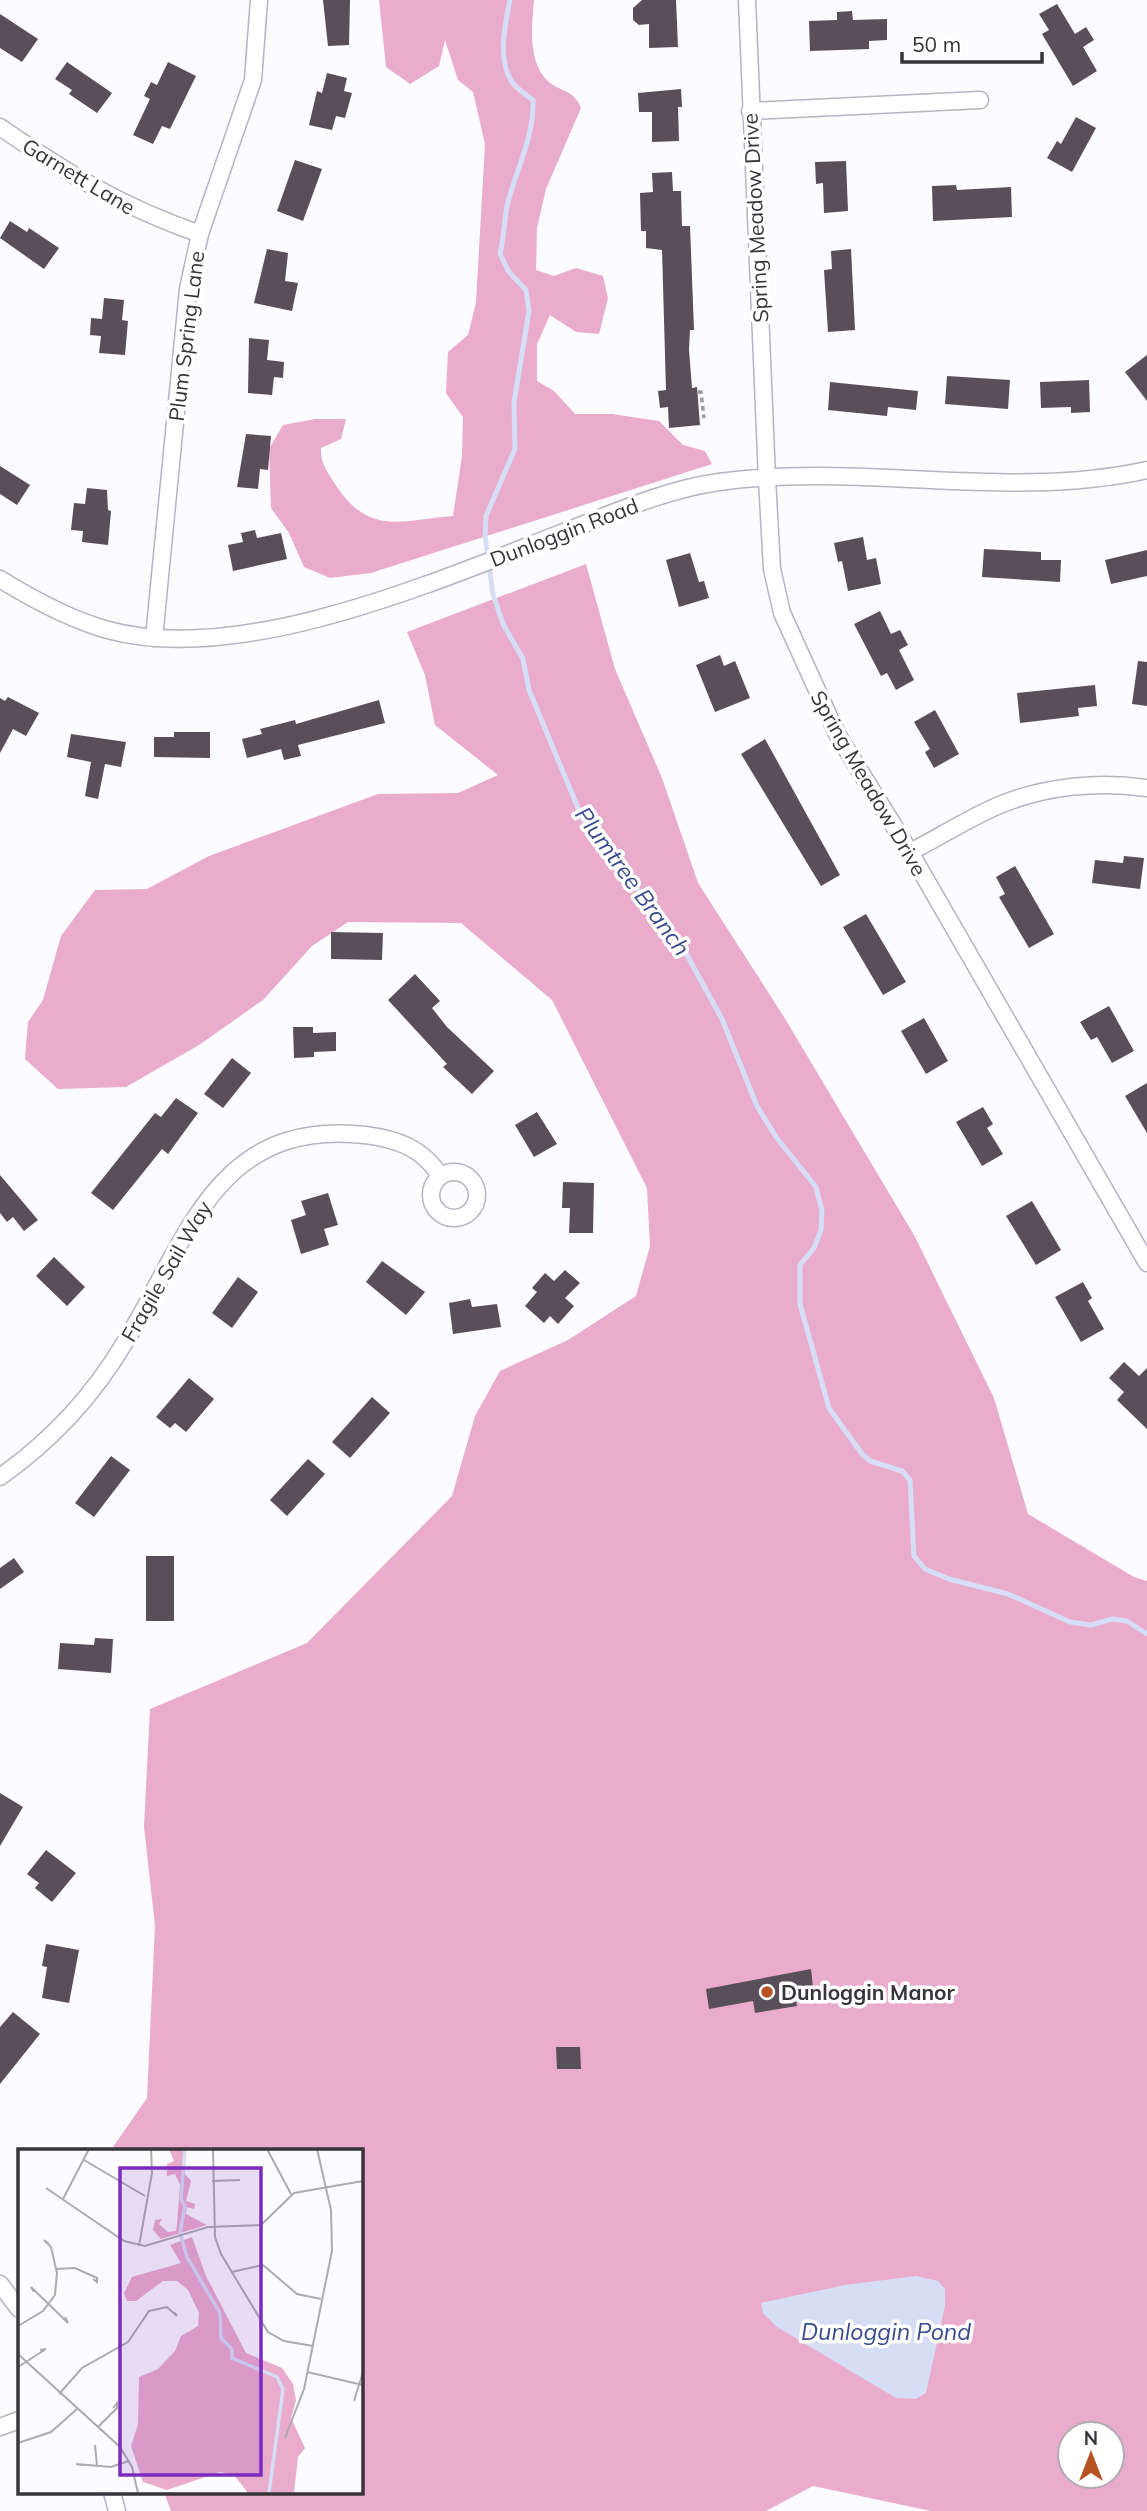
<svg xmlns="http://www.w3.org/2000/svg" width="1147" height="2511" font-family="Mulish,sans-serif">
  <style>
    .forest { fill: #eaaccc; fill-rule: evenodd }
    .water { fill: #d6def5 }
    .lines { fill: none; stroke-linecap: round; stroke-linejoin: round }
    .stream { stroke: #d6def5; stroke-width: 5 }
    .building { fill: #594f59 }
    .minor-casing { stroke: #b9b2c0; stroke-width: 19 }
    .path { stroke: #9d9b9f; stroke-width: 3.5; stroke-dasharray: 5 3.5; stroke-linecap: butt }
    .minor { stroke: #fff; stroke-width: 16 }
    .poi-dot { fill: #b75221; stroke: #fff; stroke-width: 2.5 }
    .labels { text-anchor: middle; dominant-baseline: central; stroke-width: 7; stroke-linejoin: round; paint-order: stroke }
    .street-label { font-size: 21px; fill: #37343a; stroke: #fff }
    .poi-label { font-size: 21px; font-weight: bold; fill: #37343a; stroke: #fff; text-anchor: start }
    .water-label { font-size: 23px; font-style: italic; fill: #394a8e; stroke: #fff }
    .inset-river { fill: none; stroke: #d6def5; stroke-width: 3.5 }
    .inset-road { fill: none; stroke: #adabb0; stroke-width: 2 }
    .view { fill: #7b2cbf; fill-opacity: 0.15; stroke: #7b2cbf; stroke-width: 3.5 }
    .inset-edge { fill: none; stroke: #37343a; stroke-width: 3.5 }
  </style>
  <rect width="100%" height="100%" fill="#fcfbfe"/>
  <g class="forest">
    <path d="M379 0H534C532 24 528 56 544 77 557 93 573 87 581 108L546 189 537 228 536 270 554 276 576 268 603 276 608 298 599 334 576 332 550 315 537 344V381L554 391 575 414H612L659 421 683 445 705 451 712 464 371 573 330 578 304 567 289 533 271 508 269 449 283 425 315 419H346L341 439 321 448C320 464 329 474 337 487 370 536 403 520 453 516L462 456 463 417 446 393 448 352 468 335 476 303 485 144 473 92 458 80 445 40 439 66 410 84 386 67Z"/>
    <path d="M586 564 615 669 662 778 698 883 784 1017 914 1235 994 1398 1028 1514 1134 1577 1147 1581V2511H931L813 2486 766 2511H171L164 2492H360V2150H111L147 2098 155 1926 144 1827 150 1709 307 1643 452 1496 475 1416 500 1371 568 1340 636 1296 650 1246 647 1188 552 1000 461 923 348 922 312 946 263 1000 199 1045 126 1087 58 1089 25 1059 28 1022 43 1000 61 936 95 890 147 889 209 856 378 794 458 793 498 775 435 725 425 675 407 632ZM1070 2434H1112V2476H1070Z"/>
  </g>
  <polygon class="water" points="916,2276 938,2281 945,2289 945,2306 926,2393 916,2399 896,2398 777,2327 763,2313 761,2303 845,2285"/>
  <g class="lines">
    <path class="stream" d="M510 0C505 24 497 60 512 82 517 89 526 95 533 100 534 139 516 169 507 206 504 222 504 238 500 254L509 272 526 290 529 311 514 402 515 449 486 516 485 536 493 594 503 624 523 659 529 690 583 820 629 876 655 916 682 946 722 1019 757 1106 776 1137 816 1187 822 1211 821 1230 814 1248 800 1265V1304L829 1408 862 1454 870 1461 902 1471 910 1480 914 1556 925 1569 949 1579 1008 1594 1070 1622 1091 1625 1112 1619 1127 1621 1147 1634"/>
  </g>
  <g class="building">
    <polygon points="323,0 350,0 349,45 328,46"/>
    <polygon points="642,0 676,0 678,47 649,48 649,24 639,25 633,20 633,8"/>
    <polygon points="1057,4 1075,34 1086,27 1094,40 1083,47 1097,71 1073,86 1042,34 1049,30 1039,14"/>
    <polygon points="852,11 853,20 887,19 887,40 869,41 869,49 810,51 809,21 837,20 837,12"/>
    <polygon points="0,14 38,39 22,62 0,48"/>
    <polygon points="67,62 112,93 97,113 69,94 72,90 55,79"/>
    <polygon points="168,62 196,76 170,129 162,126 153,144 133,135 150,99 144,96 151,82 157,85"/>
    <polygon points="327,73 347,78 344,91 352,93 345,118 336,116 332,130 309,125 317,91 322,93"/>
    <polygon points="681,89 682,107 678,107 679,141 652,142 652,112 639,112 638,93"/>
    <polygon points="1076,117 1096,128 1072,172 1047,158 1057,141 1061,144"/>
    <polygon points="295,160 322,169 303,221 277,211"/>
    <polygon points="846,161 848,211 824,213 823,183 816,184 815,162"/>
    <polygon points="672,172 673,191 681,191 682,226 690,226 694,330 690,330 689,350 692,388 697,387 700,425 669,428 668,407 660,408 658,391 666,390 662,250 646,248 646,231 641,231 640,193 653,192 652,173"/>
    <polygon points="956,185 957,190 1011,187 1012,217 933,221 932,186"/>
    <polygon points="10,221 27,232 29,228 59,248 44,269 0,238"/>
    <polygon points="267,249 288,253 285,281 298,283 292,311 254,303"/>
    <polygon points="851,249 855,330 828,332 824,270 832,269 831,251"/>
    <polygon points="104,298 124,300 122,320 128,321 125,355 99,353 101,336 90,335 91,318 102,319"/>
    <polygon points="249,338 269,340 267,360 284,362 283,378 274,377 272,395 248,393"/>
    <polygon points="1147,355 1147,401 1125,372"/>
    <polygon points="947,376 1010,380 1008,409 945,404"/>
    <polygon points="1089,380 1090,412 1071,413 1071,407 1041,408 1040,382"/>
    <polygon points="830,382 918,391 916,410 888,407 887,416 828,410"/>
    <polygon points="246,434 271,436 268,470 260,469 258,489 237,487"/>
    <polygon points="0,466 30,485 17,505 0,494"/>
    <polygon points="87,488 107,490 108,510 111,511 108,545 82,542 83,531 71,530 74,503 85,504"/>
    <polygon points="255,530 257,538 281,533 287,559 233,571 228,545 243,542 241,533"/>
    <polygon points="863,537 867,560 876,558 881,584 848,591 842,561 838,562 834,543"/>
    <polygon points="984,549 1041,552 1041,560 1061,560 1060,582 982,577"/>
    <polygon points="1147,550 1147,576 1111,584 1105,560"/>
    <polygon points="690,553 699,582 704,581 709,598 679,607 666,560"/>
    <polygon points="880,611 891,634 900,630 908,645 899,650 914,680 896,690 887,673 881,676 854,624"/>
    <polygon points="720,655 724,666 735,661 750,698 715,712 696,665"/>
    <polygon points="1138,661 1147,662 1147,706 1132,704"/>
    <polygon points="1095,685 1097,706 1078,708 1079,716 1020,723 1017,693"/>
    <polygon points="8,697 39,713 26,736 13,729 0,753 0,698 5,701"/>
    <polygon points="379,700 385,723 298,745 301,756 284,760 281,749 247,758 242,739 262,734 260,729 295,720 296,724"/>
    <polygon points="935,710 959,754 934,768 925,752 930,749 914,722"/>
    <polygon points="174,732 210,732 210,758 154,757 154,737 174,737"/>
    <polygon points="71,734 126,742 121,767 105,764 98,799 85,796 91,762 67,757"/>
    <polygon points="765,739 840,875 821,886 741,754"/>
    <polygon points="1124,856 1144,858 1140,889 1092,883 1095,860 1123,863"/>
    <polygon points="1015,866 1054,934 1029,948 999,897 1005,894 996,877"/>
    <polygon points="866,914 906,982 883,995 843,927"/>
    <polygon points="331,932 383,933 382,960 331,959"/>
    <polygon points="415,974 440,1001 432,1008 447,1027 494,1071 472,1094 443,1067 447,1064 388,1000"/>
    <polygon points="1109,1006 1134,1051 1112,1063 1097,1037 1091,1040 1080,1022"/>
    <polygon points="924,1018 948,1061 926,1074 901,1031"/>
    <polygon points="293,1027 313,1027 313,1033 336,1032 336,1051 314,1052 314,1057 294,1058"/>
    <polygon points="232,1058 251,1073 223,1108 204,1094"/>
    <polygon points="1147,1083 1147,1133 1125,1096"/>
    <polygon points="176,1098 198,1113 168,1154 162,1149 113,1210 91,1193 155,1113 161,1117"/>
    <polygon points="983,1107 993,1124 987,1128 1003,1154 982,1166 956,1122"/>
    <polygon points="537,1112 557,1144 534,1157 515,1125"/>
    <polygon points="0,1175 38,1220 24,1231 13,1217 7,1222 0,1213"/>
    <polygon points="563,1182 594,1183 593,1233 569,1233 570,1208 562,1208"/>
    <polygon points="328,1193 338,1225 324,1229 329,1245 301,1254 291,1220 306,1215 301,1201"/>
    <polygon points="1032,1201 1061,1250 1036,1265 1006,1216"/>
    <polygon points="54,1257 85,1287 67,1306 36,1276"/>
    <polygon points="382,1261 425,1292 406,1315 366,1282"/>
    <polygon points="565,1270 580,1283 565,1298 574,1306 558,1324 550,1316 544,1323 525,1306 537,1292 532,1288 545,1273 554,1281"/>
    <polygon points="238,1277 258,1292 232,1328 212,1313"/>
    <polygon points="1083,1282 1092,1298 1088,1301 1104,1329 1081,1342 1055,1297"/>
    <polygon points="470,1299 472,1307 497,1304 501,1327 453,1334 449,1303"/>
    <polygon points="1124,1362 1139,1376 1147,1368 1147,1429 1117,1400 1124,1392 1109,1378"/>
    <polygon points="189,1378 214,1399 186,1432 175,1423 170,1428 156,1417"/>
    <polygon points="372,1397 390,1413 350,1458 332,1442"/>
    <polygon points="111,1456 130,1470 94,1517 75,1503"/>
    <polygon points="308,1459 325,1474 287,1516 270,1500"/>
    <rect x="146" y="1556" width="28" height="65"/>
    <polygon points="14,1558 24,1572 0,1589 0,1568"/>
    <polygon points="95,1638 113,1639 111,1673 58,1669 60,1643 94,1645"/>
    <polygon points="0,1793 23,1807 0,1846"/>
    <polygon points="46,1850 76,1873 52,1902 35,1888 39,1883 27,1874"/>
    <polygon points="46,1944 79,1950 69,2003 42,1998 47,1967 42,1966"/>
    <polygon points="811,1969 813,1987 794,1990 797,2006 755,2013 753,2001 709,2009 706,1989"/>
    <polygon points="13,2012 40,2034 0,2084 0,2027"/>
    <polygon points="556,2047 580,2047 581,2069 557,2069"/>
  </g>
  <g class="lines">
    <g class="minor-casing">
      <g id="minor">
        <polyline points="747,0 767,479 772,569 782,613 837,734 910,852 1147,1263"/>
        <polyline points="750,111 980,100"/>
        <path d="M0 127C70 175 120 206 200 234"/>
        <path d="M0 579C34 600 69 619 108 630 240 666 432 583 556 535 609 515 662 490 719 482 861 462 1007 501 1147 470"/>
        <polyline points="154,638 188,289 200,234 253,80 259,0"/>
        <path d="M910 852C940 837 970 817 1002 804 1047 786 1099 781 1147 788"/>
        <circle cx="454" cy="1195" r="23"/>
        <path d="M0 1477C51 1441 93 1396 125 1342 187 1242 215 1118 365 1135 397 1139 423 1148 440 1176"/>
        <polyline points="0,2284 19,2309"/>
        <polyline points="0,2427 19,2420"/>
        <polyline points="112,2492 117,2511"/>
      </g>
    </g>
    <polyline class="path" points="698,392 701,392 704,418"/>
    <use href="#minor" class="minor"/>
  </g>
  <circle class="poi-dot" cx="767" cy="1992" r="7"/>
  <g class="labels">
    <g class="street-label">
      <text transform="translate(79 176) rotate(31)">Garnett Lane</text>
      <text transform="translate(755 218) rotate(-93)">Spring Meadow Drive</text>
      <text transform="translate(186 336) rotate(-83)">Plum Spring Lane</text>
      <text transform="translate(564 532) rotate(-21)">Dunloggin Road</text>
      <text transform="translate(869 783) rotate(60)">Spring Meadow Drive</text>
      <text transform="translate(166 1271) rotate(-60)">Fragile Sail Way</text>
    </g>
    <g class="poi-label">
      <text x="781" y="1992">Dunloggin Manor</text>
    </g>
    <g class="water-label">
      <text transform="translate(633 881) rotate(54)">Plumtree Branch</text>
      <text x="886" y="2331">Dunloggin Pond</text>
    </g>
  </g>
  <g transform="translate(18 2149)">
    <rect width="345" height="345" fill="#fcfbfe"/>
    <path d="M151 0H168L167 25 173 32 168 52 177 55 176 60 169 58 168 65 189 76 143 90 135 81 137 71 144 70 141 75 150 83 158 82 159 75 162 36 157 25 149 27V15L156 12ZM174 88 188 127 228 204 264 219 275 235 278 251 273 269 287 299 280 308 276 344H230L216 326 202 323 149 341 125 333 113 297 120 275 121 228 140 220 157 202 163 187 180 177 181 164 170 141 159 132H145L118 152H109L106 144 114 128 163 114 152 96Z" fill="#eaaccc"/>
    <path class="inset-river" d="M167 0 163 50 167 57 162 84 169 108 202 164 203 189 214 200V209L259 228 265 240 251 344"/>
    <path class="inset-road" d="M195 0 197 88 203 105 250 183 266 192 295 197M249 0 273 45M66 11 127 47M194 32 222 31M28 39 106 92 127 97 190 78 243 76 276 44 345 32M45 50 71 0M121 97 134 24 133 0M38 120 57 119 79 129V133L75 130M214 123 245 116 279 145 303 150M16 143 13 138 50 174 47 168M0 177 25 162 37 146 39 124 33 98 26 91 31 95M0 205 102 298 114 318 120 344M0 218 28 200 22 201M289 223 345 236M41 245 64 219 110 193 131 162 149 158 159 167 156 163M336 252 345 223M80 278 99 259V254L95 259M267 289 286 240 314 102 313 61 299 0M0 294 33 283 59 260M77 296 79 317M64 316 58 315 93 318 111 312"/>
    <path class="view" d="M102 19H243V326H102Z"/>
    <rect width="345" height="345" class="inset-edge"/>
  </g>
  <g transform="translate(1091 2455)"><circle r="33" fill="#ffffff" stroke="#afaeb0" stroke-width="2"/>
  <path d="M0-5L12 26L0 18L-12 26Z" fill="#b75221"/>
  <text y="-10" font-size="19" font-weight="bold" text-anchor="middle" fill="#37343a">N</text>
  </g>
  <path d="M902 52v10h140v-10" fill="none" stroke="#37343a" stroke-width="3.5"/>
  <text x="912" y="52" font-size="21" fill="#37343a" stroke="#ffffff" stroke-width="5" paint-order="stroke">50 m</text>
</svg>
